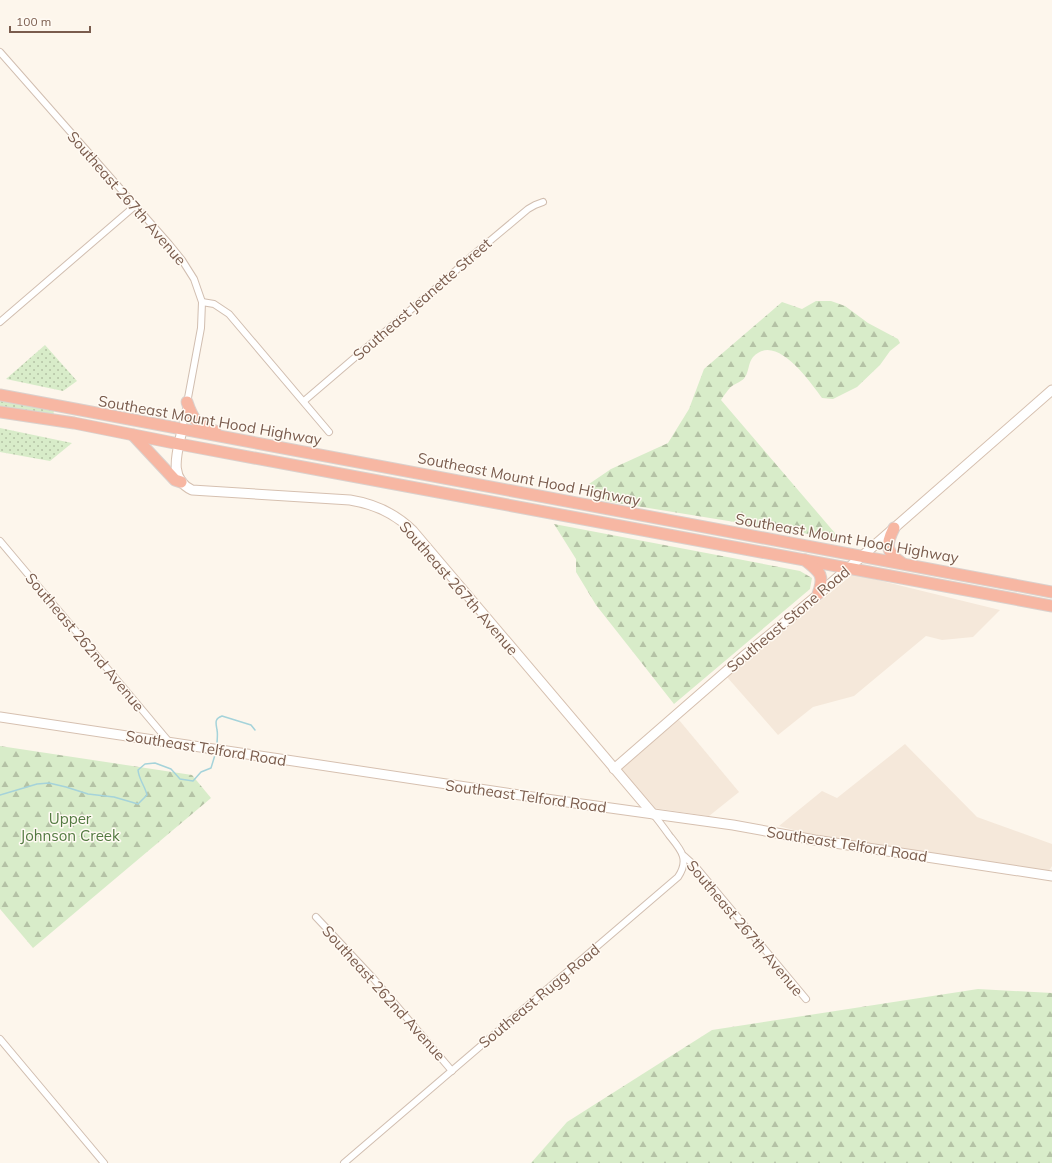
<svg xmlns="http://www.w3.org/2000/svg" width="1052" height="1163" font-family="Mulish,sans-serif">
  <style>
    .residential { fill: #f5e8da }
    .grass { fill: url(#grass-dots) }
    .forest { fill: url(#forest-firs) }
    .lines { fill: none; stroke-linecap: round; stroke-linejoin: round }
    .stream { stroke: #a5d3da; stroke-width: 1.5 }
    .street-casing { stroke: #d1beb0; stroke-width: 8 }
    .secondary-casing { stroke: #d6c0b0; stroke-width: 11 }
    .highway-casing { stroke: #dad1cd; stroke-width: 13 }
    .street { stroke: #fff; stroke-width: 6 }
    .secondary { stroke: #fff; stroke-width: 9 }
    .highway { stroke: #f7b7a3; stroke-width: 11 }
    .labels { text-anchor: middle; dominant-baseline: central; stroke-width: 3; stroke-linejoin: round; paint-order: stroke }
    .street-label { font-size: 15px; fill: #7a5c4d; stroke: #fffaf3 }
    .park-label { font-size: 15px; fill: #537a41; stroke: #fffaf3 }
  </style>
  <defs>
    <pattern id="grass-dots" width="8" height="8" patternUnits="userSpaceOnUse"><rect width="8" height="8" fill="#d8ecc9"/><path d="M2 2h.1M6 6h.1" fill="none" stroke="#b4c2a5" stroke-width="1.8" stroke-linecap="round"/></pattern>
    <pattern id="forest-firs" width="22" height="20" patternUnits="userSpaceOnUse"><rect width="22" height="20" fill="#d8ecc9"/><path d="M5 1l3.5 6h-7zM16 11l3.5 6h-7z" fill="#b4c2a5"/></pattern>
  </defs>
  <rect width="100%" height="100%" fill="#fdf6ec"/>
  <g class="residential">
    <polygon points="853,574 1000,610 973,637 942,640 926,636 854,696 813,707 778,735 727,677"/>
    <polygon points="679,720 739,792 709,816 653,808 620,769"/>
    <polygon points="905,744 977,817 1052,844 1052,866 1048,872 823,838 779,826 822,791 837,798"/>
  </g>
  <g class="grass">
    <polygon points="45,345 77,381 63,391 6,379"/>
    <polygon points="0,400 54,411 53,415 0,406"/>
    <polygon points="0,428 72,443 50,461 0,452"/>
  </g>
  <g class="forest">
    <path d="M816 301H831L845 306 868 323 898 339 900 343 890 351 880 365 857 387 833 399 822 398C810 382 776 332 753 357 748 363 749 372 745 377 743 381 736 383 732 386 728 389 724 396 721 400L840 539 605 501 589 484 611 469 668 443 689 409 704 369 782 302 802 309Z"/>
    <polygon points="554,524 800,571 812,578 810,589 674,704 596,605 576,572 576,559"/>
    <polygon points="0,746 192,775 211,798 33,948 0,909"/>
    <polygon points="978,989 1052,993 1052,1163 531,1163 567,1122 712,1030"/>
  </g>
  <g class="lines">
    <g class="stream">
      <path d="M217 744C217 740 218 734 217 730 216 723 214 719 222 716L251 725 255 730"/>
      <path d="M0 795 37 784 49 783 66 787 88 794 114 797 138 804 147 795C145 786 139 780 138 770L145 764 155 763 171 769 180 779 193 781 201 772 211 768 215 755"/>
    </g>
    <g class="street-casing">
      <g id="street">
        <polyline points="0,52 169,244 182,260 194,279 202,302 201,328 182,430"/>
        <polyline points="202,302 214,304 229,314 329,432"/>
        <polyline points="0,322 136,205"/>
        <polyline points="304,401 442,283 473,255 528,209 535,205 543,202"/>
        <polyline points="0,541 170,743"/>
        <polyline points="684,856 695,866 806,999"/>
        <polyline points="316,917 373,978 452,1071"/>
        <polyline points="0,1039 104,1163"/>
        <path d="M344 1163 678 877C690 859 681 850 669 835 664 828 659 821 653 814"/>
      </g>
    </g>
    <g class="secondary-casing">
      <g id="secondary">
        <path d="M182 430C178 451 167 478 192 490L350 500C375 504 395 513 413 531L653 814"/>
        <polyline points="0,717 560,801 733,825 815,840 1052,876"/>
        <polyline points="614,769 745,655 813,599 1052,390"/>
      </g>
    </g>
    <g class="highway-casing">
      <g id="highway">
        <polyline points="0,395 1052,592"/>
        <path d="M187 402C193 420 197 425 215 431"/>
        <polyline points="0,412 74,423 179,444 1052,606"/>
        <polyline points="133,435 175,480 181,482"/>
        <path d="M894 528C885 546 886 552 902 563"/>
        <path d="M805 560C820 572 825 575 818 594"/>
      </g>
    </g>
    <use href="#street" class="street"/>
    <use href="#secondary" class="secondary"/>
    <use href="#highway" class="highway"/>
  </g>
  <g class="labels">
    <g class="street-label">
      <text transform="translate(127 198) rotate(49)">Southeast 267th Avenue</text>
      <text transform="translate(422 299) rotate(-41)">Southeast Jeanette Street</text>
      <text transform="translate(210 420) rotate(10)">Southeast Mount Hood Highway</text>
      <text transform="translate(529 479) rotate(11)">Southeast Mount Hood Highway</text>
      <text transform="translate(847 538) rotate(10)">Southeast Mount Hood Highway</text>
      <text transform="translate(459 588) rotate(49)">Southeast 267th Avenue</text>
      <text transform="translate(788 619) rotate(-40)">Southeast Stone Road</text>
      <text transform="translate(85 642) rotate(50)">Southeast 262nd Avenue</text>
      <text transform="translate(206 748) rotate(9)">Southeast Telford Road</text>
      <text transform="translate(526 796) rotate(8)">Southeast Telford Road</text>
      <text transform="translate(847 844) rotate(9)">Southeast Telford Road</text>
      <text transform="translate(745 928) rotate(50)">Southeast 267th Avenue</text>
      <text transform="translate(384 993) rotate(48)">Southeast 262nd Avenue</text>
      <text transform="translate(539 996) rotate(-40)">Southeast Rugg Road</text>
    </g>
    <g class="park-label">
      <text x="70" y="818">Upper<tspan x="70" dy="17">Johnson Creek</tspan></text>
    </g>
  </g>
  <path d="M10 26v6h80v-6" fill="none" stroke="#7a5c4d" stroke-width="2"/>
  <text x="16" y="26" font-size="12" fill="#7a5c4d" stroke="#fffaf3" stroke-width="3" paint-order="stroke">100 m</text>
</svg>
